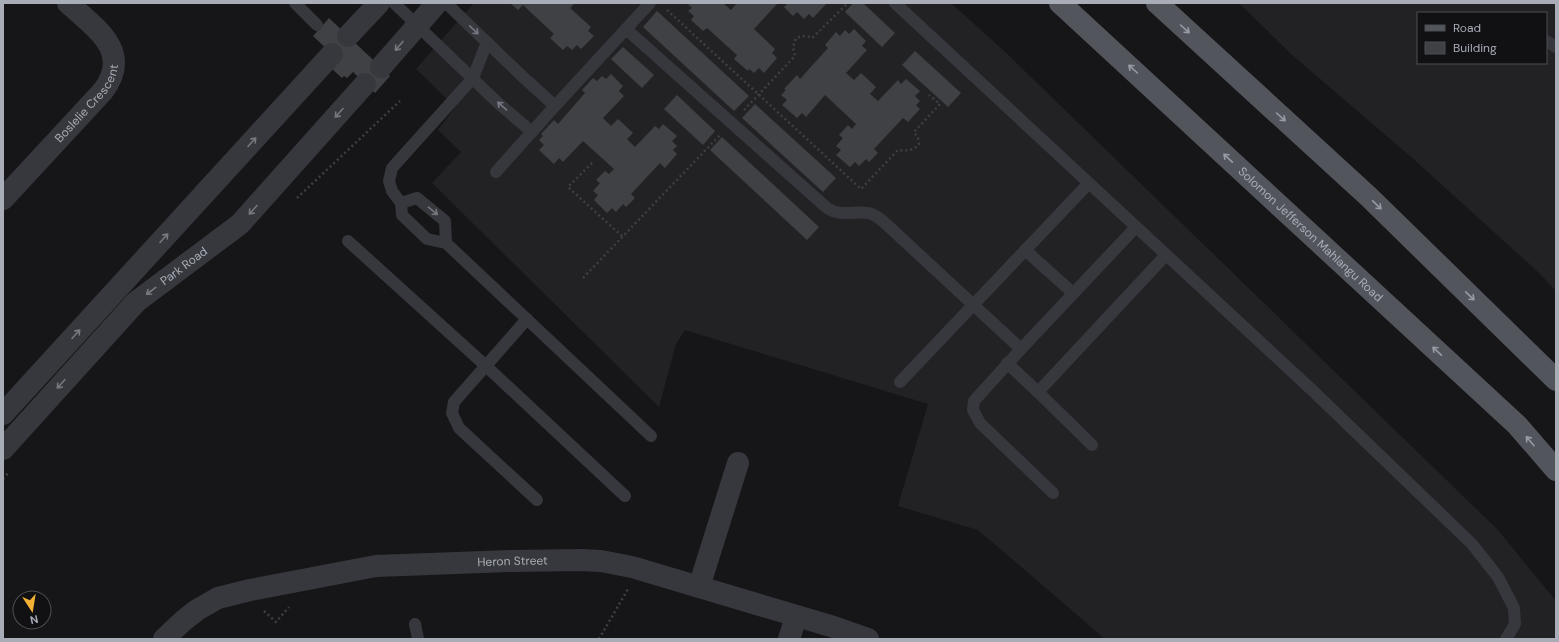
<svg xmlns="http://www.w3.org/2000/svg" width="1559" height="642" font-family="'DM Sans',sans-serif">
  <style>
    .built { fill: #222225; fill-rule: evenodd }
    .building { fill: #404145 }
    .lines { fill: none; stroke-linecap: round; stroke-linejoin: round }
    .path { stroke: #3d3f44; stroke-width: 2.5; stroke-dasharray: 2 3; stroke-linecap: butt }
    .service { stroke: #37383d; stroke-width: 12 }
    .minor { stroke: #37383d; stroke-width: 22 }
    .primary { stroke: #53555c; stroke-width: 22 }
    .oneway { stroke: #979ba6 }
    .oneway2 { stroke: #757881 }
    .labels { text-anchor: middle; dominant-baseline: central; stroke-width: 3; stroke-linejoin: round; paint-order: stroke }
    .street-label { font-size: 12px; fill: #a8adb8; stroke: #111113 }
  </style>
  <rect width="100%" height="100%" fill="#161618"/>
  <g class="built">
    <polygon points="474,3 951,3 1002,49 1498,530 1556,601 1556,639 1105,639 978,530 898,506 928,404 685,330 676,344 659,407 432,183 461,152 438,130 455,107 416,69"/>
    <path d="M1239 3H1556V291L1536 270 1410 156 1291 54ZM1418 13H1546V63H1418Z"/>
  </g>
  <g class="building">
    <polygon points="510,3 575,3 570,8 591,27 588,31 594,36 581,49 577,45 572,50 567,46 563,50 550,38 554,34 523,5 518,10"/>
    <polygon points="687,3 723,3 731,10 737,3 778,3 754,29 775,49 772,53 777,58 764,73 759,68 754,73 749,69 748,71 734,59 737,55 707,28 703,31 691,20 694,16 688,11 692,8"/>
    <polygon points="788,3 825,3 826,4 813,18 809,14 804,19 797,12 793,16 784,7"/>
    <polygon points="853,3 863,3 895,33 882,47 845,12"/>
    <polygon points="657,11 749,96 734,111 643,27"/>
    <polygon points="329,18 390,76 375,93 353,72 347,78 344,76 342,78 331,68 335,57 313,36"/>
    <polygon points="854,29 866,41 862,46 867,50 846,73 854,80 861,73 876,87 870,94 878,101 898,80 901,84 906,79 920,91 915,96 920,101 916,105 920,109 908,122 903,118 874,149 878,153 869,162 866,159 859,166 855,162 850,167 836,155 841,150 836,146 843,138 839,135 848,125 852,129 856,124 825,95 806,117 802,113 797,118 782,105 787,100 781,95 786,90 784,89 797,75 800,79 828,48 825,45 836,32 840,36 845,30 849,34"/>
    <polygon points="623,47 654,75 642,88 611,59"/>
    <polygon points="915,51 961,93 948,107 902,65"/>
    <polygon points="611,74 623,86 619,91 624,96 603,118 611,126 618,119 633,133 627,139 635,147 655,126 659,129 663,124 677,136 672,141 677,146 673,150 677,154 665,168 660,163 631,194 635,198 626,207 623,204 616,212 612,208 607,213 594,200 598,195 593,191 600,183 596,180 605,171 609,174 614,169 583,141 563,162 559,158 554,164 539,150 544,145 539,140 543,136 541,134 554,120 558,124 585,93 582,90 593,78 597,81 602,76 606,79"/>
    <polygon points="677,95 715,131 703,145 664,109"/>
    <polygon points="755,104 836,178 823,192 742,118"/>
    <polygon points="722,137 819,227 807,240 710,150"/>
  </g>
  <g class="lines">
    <g class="path">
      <path d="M667 10 861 189 898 150C907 151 913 151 919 144L918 138 914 132 940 104 929 95"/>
      <path d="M744 110 795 56 793 47 796 38C801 36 806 35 812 38L848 3"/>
      <polyline points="592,163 568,187 623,237"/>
      <polyline points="297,198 400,101"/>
      <polyline points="583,278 720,135"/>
      <polyline points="3,479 9,472"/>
      <polyline points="264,611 276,622 289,607"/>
      <polyline points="599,639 628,589"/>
    </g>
    <g class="service">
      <polyline points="295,3 317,25"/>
      <polyline points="394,3 498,103 532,132"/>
      <polyline points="446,3 523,77 555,106"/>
      <polyline points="895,3 1313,391 1472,544 1498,577 1514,608 1515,624 1506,639"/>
      <path d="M626 29 827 208C841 217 854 211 868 213 875 214 880 219 885 223L1021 349"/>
      <polyline points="1546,41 1556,47"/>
      <polyline points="487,42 473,78 392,168 389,181 392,191 401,203 402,215 427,239 446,243 651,436"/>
      <polyline points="496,172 555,106 650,3"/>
      <polyline points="401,203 417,198 445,221 446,243"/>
      <polyline points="348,241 486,366 625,496"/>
      <polyline points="1025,250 1073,293"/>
      <polyline points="527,319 454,402 452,413 459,428 537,500"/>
      <polyline points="1007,363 1038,392"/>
      <polyline points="900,382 1089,183"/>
      <polyline points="1092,445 1038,392 1166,255"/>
      <polyline points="1053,493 980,423 973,410 974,401 1021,349 1136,227"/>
      <polyline points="415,624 418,639"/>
    </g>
    <g class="minor">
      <polyline points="348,36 379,3"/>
      <polyline points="381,67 437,3"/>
      <path id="s1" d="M3 199 103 91C133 51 95 28 68 3"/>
      <polyline points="3,414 332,54"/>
      <path id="s2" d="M3 449 136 302 240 224 365 84"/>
      <polyline points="699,587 738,463"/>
      <path id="s3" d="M164 639 183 621 197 610 218 598 250 590 376 566 511 561 581 560 601 561 632 567 834 627 868 639"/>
      <polyline points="789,639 796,617"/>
    </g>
    <g class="primary">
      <path id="s4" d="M1060 3 1517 425 1556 470"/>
      <polyline points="1157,3 1369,197 1556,380"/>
    </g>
  </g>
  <defs><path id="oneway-shaft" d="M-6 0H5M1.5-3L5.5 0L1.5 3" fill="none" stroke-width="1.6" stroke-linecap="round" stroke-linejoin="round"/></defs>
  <g class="oneway">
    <use href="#oneway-shaft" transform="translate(1185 29) rotate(42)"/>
    <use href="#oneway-shaft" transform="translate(1133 69) rotate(-138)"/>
    <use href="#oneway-shaft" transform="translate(1281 117) rotate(42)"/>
    <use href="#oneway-shaft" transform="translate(1228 158) rotate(-137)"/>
    <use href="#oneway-shaft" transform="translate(1377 205) rotate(44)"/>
    <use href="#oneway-shaft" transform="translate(1470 296) rotate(44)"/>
    <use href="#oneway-shaft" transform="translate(1437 351) rotate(-137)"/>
    <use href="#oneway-shaft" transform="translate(1530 441) rotate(-131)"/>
  </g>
  <g class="oneway2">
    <use href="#oneway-shaft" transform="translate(474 30) rotate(44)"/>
    <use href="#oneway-shaft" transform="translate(399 46) rotate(131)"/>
    <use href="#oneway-shaft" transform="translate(502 106) rotate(-139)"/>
    <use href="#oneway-shaft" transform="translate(339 113) rotate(132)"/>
    <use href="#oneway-shaft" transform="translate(252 142) rotate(-48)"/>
    <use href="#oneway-shaft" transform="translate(253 210) rotate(132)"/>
    <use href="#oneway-shaft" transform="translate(433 211) rotate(39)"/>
    <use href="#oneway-shaft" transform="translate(164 238) rotate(-48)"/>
    <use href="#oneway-shaft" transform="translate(151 291) rotate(143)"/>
    <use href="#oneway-shaft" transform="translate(76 334) rotate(-48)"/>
    <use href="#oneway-shaft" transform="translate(61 384) rotate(132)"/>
  </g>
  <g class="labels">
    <g class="street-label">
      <text stroke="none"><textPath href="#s1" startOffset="128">Boslelie Crescent</textPath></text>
      <text stroke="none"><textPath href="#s4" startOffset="341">Solomon Jefferson Mahlangu Road</textPath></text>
      <text stroke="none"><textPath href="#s2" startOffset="258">Park Road</textPath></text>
      <text stroke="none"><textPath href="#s3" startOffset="366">Heron Street</textPath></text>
    </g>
  </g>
  <rect width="1559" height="642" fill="none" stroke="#a8adb8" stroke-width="8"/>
  <rect x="1417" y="12" width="130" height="52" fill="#111113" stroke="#4d4f55"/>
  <rect x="1425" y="25" width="20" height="6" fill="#53555c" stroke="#4d4f55"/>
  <text x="1453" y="32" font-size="12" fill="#a8adb8">Road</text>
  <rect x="1425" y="42" width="20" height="12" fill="#404145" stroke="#4d4f55"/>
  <text x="1453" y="52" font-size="12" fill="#a8adb8">Building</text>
  <g transform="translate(32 610) rotate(168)"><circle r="19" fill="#111113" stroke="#4d4f55"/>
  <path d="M0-3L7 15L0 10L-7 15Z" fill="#f2b134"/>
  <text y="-6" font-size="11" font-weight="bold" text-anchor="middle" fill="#a8adb8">N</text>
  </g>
</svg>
